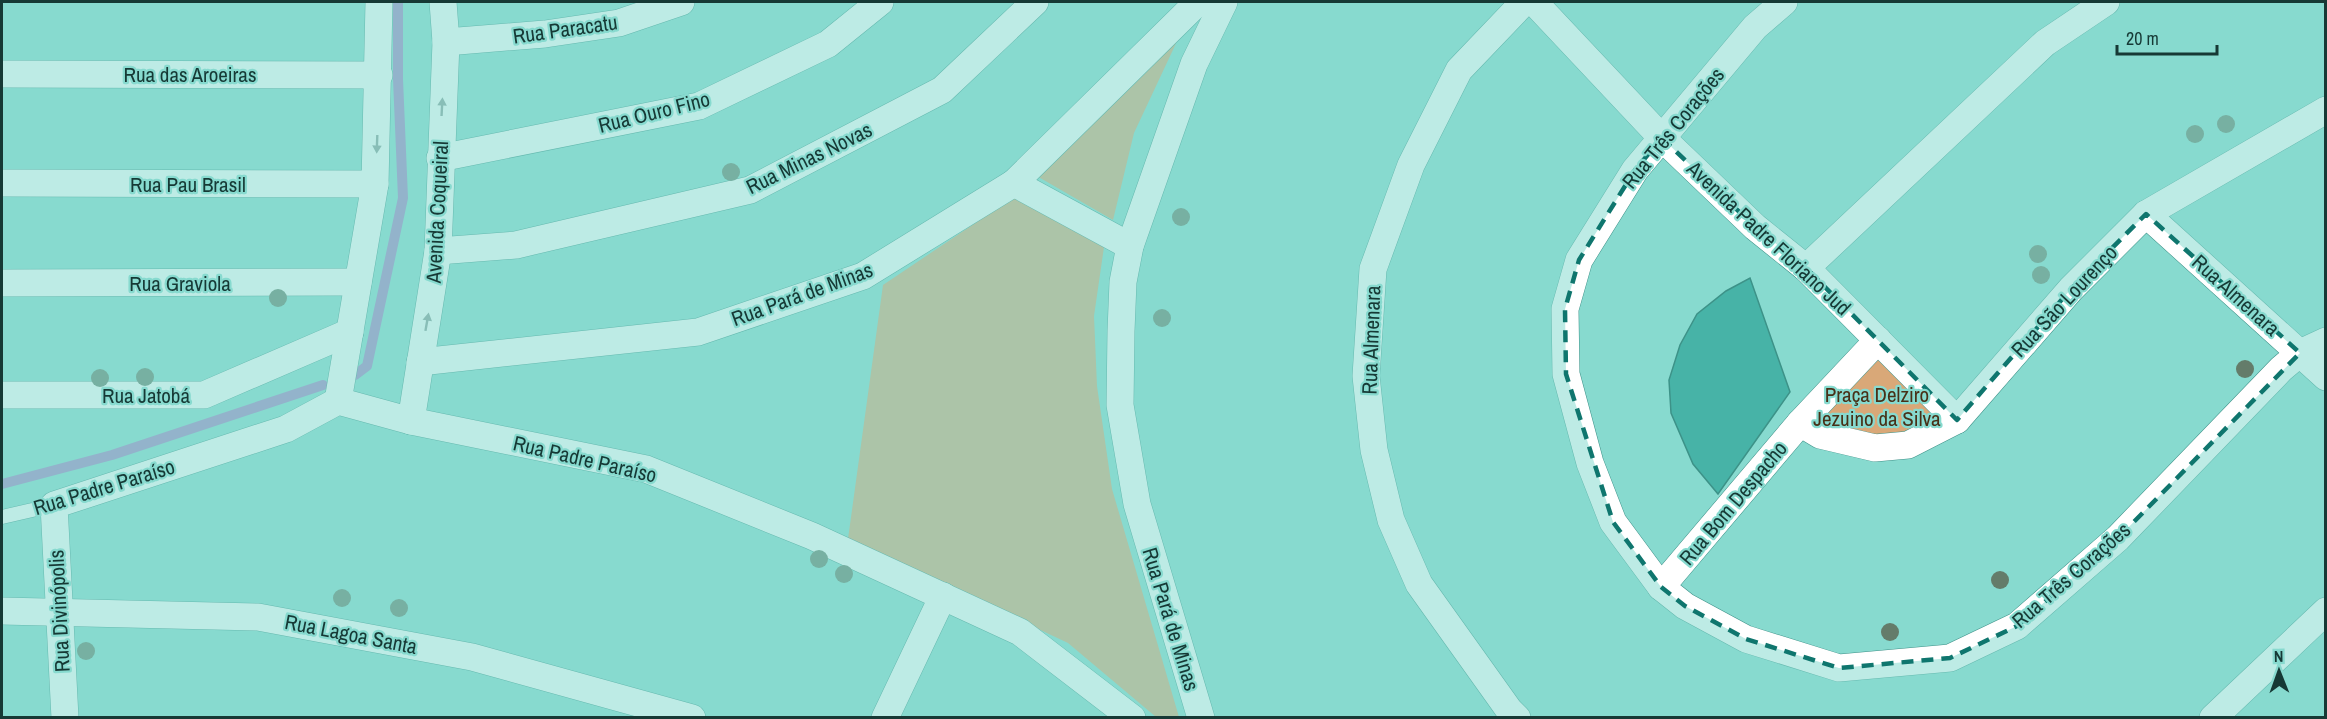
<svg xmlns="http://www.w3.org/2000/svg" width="2327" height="719" font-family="'Archivo Narrow',sans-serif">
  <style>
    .green { fill: #d9a878 }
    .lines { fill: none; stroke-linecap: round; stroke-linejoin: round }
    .stream { stroke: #a284c5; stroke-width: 10 }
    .building { fill: #47b3a7; stroke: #3d9288; stroke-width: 1.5 }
    .service-casing { stroke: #3d9188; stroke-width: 15 }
    .minor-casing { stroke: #3d9188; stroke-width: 28 }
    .service { stroke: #fff; stroke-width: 14 }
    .minor { stroke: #fff; stroke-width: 27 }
    .tree { fill: #647c6a }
    .oneway { fill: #8a9c9a }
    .marked { fill: none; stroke: #0f766e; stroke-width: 4.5; stroke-dasharray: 12 8; stroke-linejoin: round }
    .labels { text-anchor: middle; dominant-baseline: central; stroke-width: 4.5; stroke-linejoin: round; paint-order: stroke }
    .street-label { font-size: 21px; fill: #163935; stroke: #87dacf }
    .park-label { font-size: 21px; fill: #483017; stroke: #87dacf }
  </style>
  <rect width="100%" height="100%" fill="#87dacf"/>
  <g class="green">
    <polygon points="1179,37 1134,133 1113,220 1035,175"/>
    <polygon points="1014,197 1104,247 1094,316 1097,386 1112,489 1179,717 1156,717 1068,643 848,539 883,285"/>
    <polygon points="1877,354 1942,416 1908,438 1873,444 1809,422"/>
  </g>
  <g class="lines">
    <g class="stream">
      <polyline points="355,375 367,366 403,198 398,79 398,2"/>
      <polyline points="2,484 112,455 323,385"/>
    </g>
  </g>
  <polygon class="building" points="1750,278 1790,392 1718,494 1693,464 1671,413 1669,380 1680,345 1697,314 1726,291"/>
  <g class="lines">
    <g class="service-casing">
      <polyline id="service" points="2,517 54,505"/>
    </g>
    <g class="minor-casing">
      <g id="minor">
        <polyline points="1534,2 1662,138 1755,227 1806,268 1957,420"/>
        <polyline points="1784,2 1755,27 1635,170 1579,260 1565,309 1566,374 1590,463 1613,522 1661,587 1685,606 1746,639 1839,668 1950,658 2017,626 2118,538 2281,369 2300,353 2326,341"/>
        <polyline points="446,42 545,34 619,23 681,2"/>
        <polyline points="2,74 379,75"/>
        <polyline points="440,158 699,106 828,44 880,2"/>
        <polyline points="2,183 375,184"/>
        <polyline points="1014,183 1130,246"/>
        <polyline points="2146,214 2326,377"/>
        <polyline points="438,251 516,245 750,190 942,90 1035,2"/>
        <polyline points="1806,268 2045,43 2106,2"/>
        <polyline points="2,283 358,282"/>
        <polyline points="420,362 698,332 863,276 1014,183 1198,2"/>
        <polyline points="2,395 204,395 350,332"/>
        <polyline points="338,401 375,184 379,2"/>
        <polyline points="411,421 438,251 446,42 443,2"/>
        <polyline points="1800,423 1820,435 1875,448 1908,445 1957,420 2071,289 2146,214 2326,110"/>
        <polyline points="1661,587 1800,423 1878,340"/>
        <polyline points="2,611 258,617 472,657 692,718"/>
        <polyline points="65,718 54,505 286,429 338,401 411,421 646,469 812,536 1020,632 1132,718"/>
        <polyline points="885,718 943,596"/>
        <polyline points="1201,718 1137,504 1120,405 1121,331 1123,282 1130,246 1194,64 1224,2"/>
        <polyline points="1517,718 1509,710 1419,584 1391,520 1374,450 1366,376 1373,269 1411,165 1459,70 1524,2"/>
        <polyline points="2213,718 2326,611"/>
      </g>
    </g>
    <use href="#service" class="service"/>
    <use href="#minor" class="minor"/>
  </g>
  <g class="tree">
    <circle cx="2226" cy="124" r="9"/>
    <circle cx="2195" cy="134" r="9"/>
    <circle cx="731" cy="172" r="9"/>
    <circle cx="1181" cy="217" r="9"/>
    <circle cx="2038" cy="254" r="9"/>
    <circle cx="2041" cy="275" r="9"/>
    <circle cx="278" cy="298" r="9"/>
    <circle cx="1162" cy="318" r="9"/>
    <circle cx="2245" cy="369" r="9"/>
    <circle cx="145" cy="377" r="9"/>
    <circle cx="100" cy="378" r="9"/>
    <circle cx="819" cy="559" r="9"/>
    <circle cx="844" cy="574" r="9"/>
    <circle cx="2000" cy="580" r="9"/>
    <circle cx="342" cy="598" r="9"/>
    <circle cx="399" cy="608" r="9"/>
    <circle cx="1890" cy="632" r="9"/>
    <circle cx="86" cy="651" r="9"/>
  </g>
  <defs><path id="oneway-solid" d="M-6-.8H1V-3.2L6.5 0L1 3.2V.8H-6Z" transform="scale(1.5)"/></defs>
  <g class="oneway">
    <use href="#oneway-solid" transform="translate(442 107) rotate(-87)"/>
    <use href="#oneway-solid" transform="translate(377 144) rotate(92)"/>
    <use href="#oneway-solid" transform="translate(427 322) rotate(-80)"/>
  </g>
  <path d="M0 0H2327V719H0ZM1662 138 1755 227 1806 268 1957 420 2071 289 2146 214 2300 353 2118 538 2017 626 1950 658 1839 668 1746 639 1685 606 1661 587 1613 522 1566 374 1565 309 1579 260 1635 170Z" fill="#87dacf" fill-opacity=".55" fill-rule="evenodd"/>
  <path class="marked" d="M1662 138 1755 227 1806 268 1957 420 2071 289 2146 214 2300 353 2118 538 2017 626 1950 658 1839 668 1746 639 1685 606 1661 587 1613 522 1566 374 1565 309 1579 260 1635 170Z"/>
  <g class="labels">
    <g class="street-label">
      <text transform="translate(565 29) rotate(-8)">Rua Paracatu</text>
      <text x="190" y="74">Rua das Aroeiras</text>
      <text transform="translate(654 112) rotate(-14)">Rua Ouro Fino</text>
      <text transform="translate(1673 128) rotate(-51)">Rua Três Corações</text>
      <text transform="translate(809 158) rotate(-26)">Rua Minas Novas</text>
      <text x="188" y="184">Rua Pau Brasil</text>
      <text transform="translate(437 212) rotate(-87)">Avenida Coqueiral</text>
      <text transform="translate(1769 238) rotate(43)">Avenida Padre Floriano Jud</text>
      <text x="180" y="283">Rua Graviola</text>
      <text transform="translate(802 294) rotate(-20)">Rua Pará de Minas</text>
      <text transform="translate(2236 295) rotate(42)">Rua Almenara</text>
      <text transform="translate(2064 301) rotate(-47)">Rua São Lourenço</text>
      <text transform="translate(1371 340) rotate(-88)">Rua Almenara</text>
      <text x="146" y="395">Rua Jatobá</text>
      <text transform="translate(585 459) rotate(13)">Rua Padre Paraíso</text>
      <text transform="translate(104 487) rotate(-17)">Rua Padre Paraíso</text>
      <text transform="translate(1733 503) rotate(-50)">Rua Bom Despacho</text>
      <text transform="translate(2071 575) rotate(-41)">Rua Três Corações</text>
      <text transform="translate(59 611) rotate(-93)">Rua Divinópolis</text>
      <text transform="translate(1171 619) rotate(73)">Rua Pará de Minas</text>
      <text transform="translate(351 634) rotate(11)">Rua Lagoa Santa</text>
    </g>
    <g class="park-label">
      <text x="1877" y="394">Praça Delziro<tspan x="1877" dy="24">Jezuino da Silva</tspan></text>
    </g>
  </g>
  <rect width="2327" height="719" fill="none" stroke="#163935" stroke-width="6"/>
  <g transform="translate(2279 671) rotate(359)" stroke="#87dacf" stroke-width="4.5" paint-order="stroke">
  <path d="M0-4.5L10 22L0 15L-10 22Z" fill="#163935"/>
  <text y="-9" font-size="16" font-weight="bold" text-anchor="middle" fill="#163935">N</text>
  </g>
  <path d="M2117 45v9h100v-9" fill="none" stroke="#163935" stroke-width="3"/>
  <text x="2126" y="45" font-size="18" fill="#163935" stroke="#87dacf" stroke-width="4.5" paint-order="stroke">20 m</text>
</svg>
